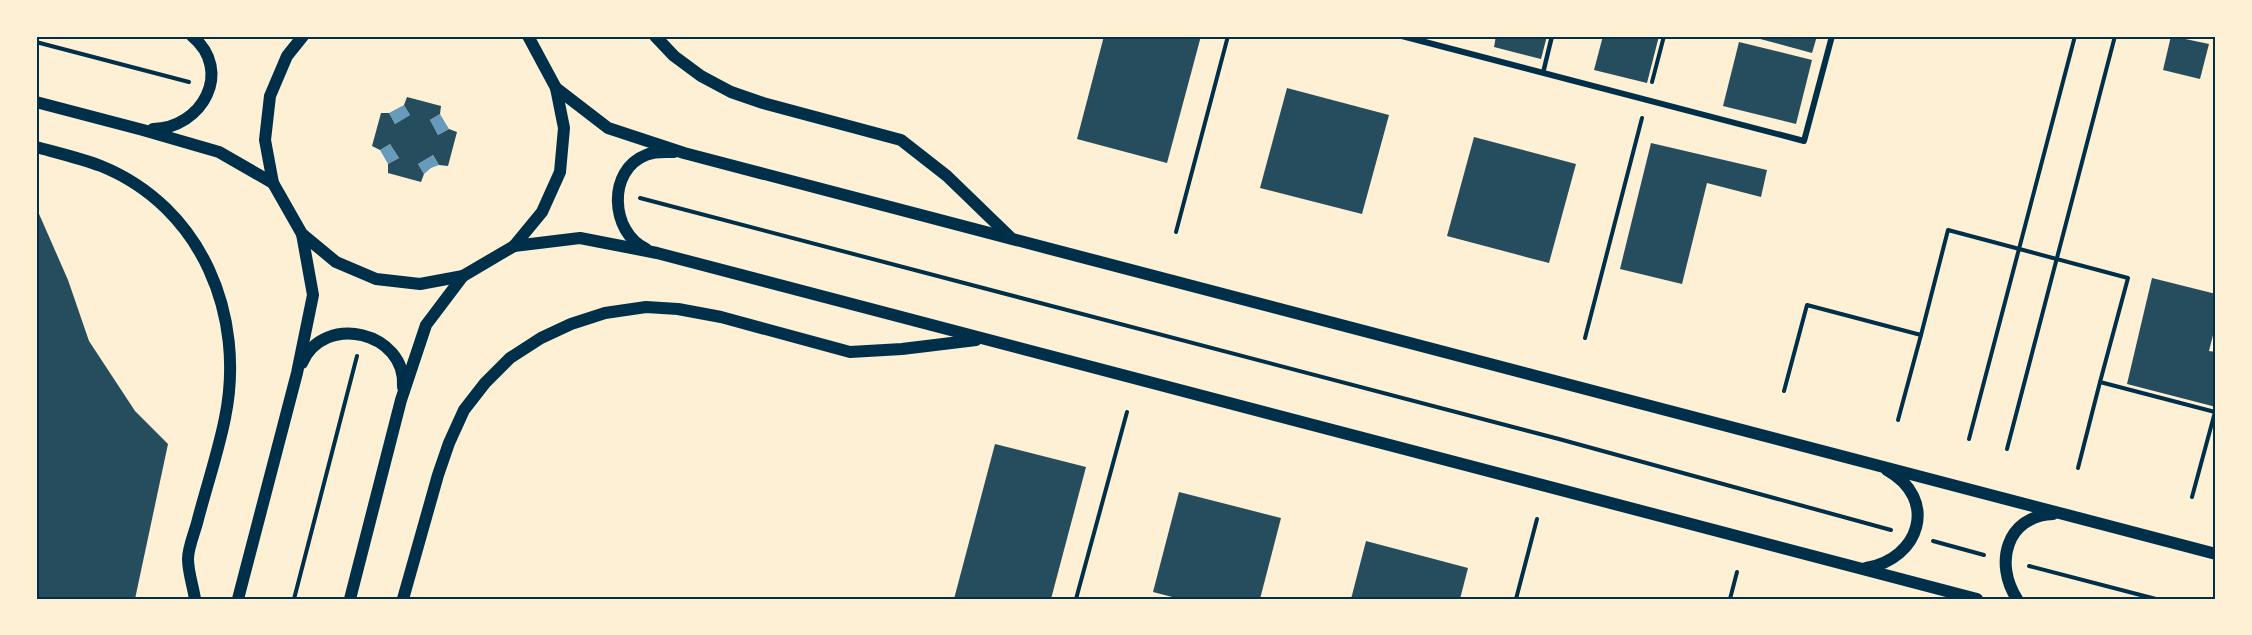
<svg xmlns="http://www.w3.org/2000/svg" width="2252" height="635" font-family="'Fira Sans',sans-serif">
  <style>
    .water { fill: #669bbc }
    .building { fill: #264d5e }
    .lines { fill: none; stroke-linecap: round; stroke-linejoin: round }
    .path { stroke: #003049; stroke-width: 4 }
    .service { stroke: #003049; stroke-width: 4.5 }
    .minor { stroke: #003049; stroke-width: 6 }
    .secondary { stroke: #003049; stroke-width: 12 }
    .neatline { fill: none; stroke: #003049; stroke-width: 2 }
  </style>
  <rect width="100%" height="100%" fill="#fdf0d5"/>
  <g class="water">
    <polygon points="404,105 410,115 395,124 389,113"/>
    <polygon points="440,114 449,129 438,135 430,120"/>
    <polygon points="390,144 399,158 388,164 380,150"/>
    <polygon points="433,155 439,165 431,168 424,174 418,164"/>
  </g>
  <g class="building">
    <polygon points="1104,36 1201,36 1167,163 1077,139"/>
    <polygon points="1496,36 1547,36 1541,59 1494,47"/>
    <polygon points="1603,36 1659,36 1647,83 1594,70"/>
    <polygon points="1749,36 1817,36 1812,53"/>
    <polygon points="2171,36 2209,44 2200,79 2163,70"/>
    <polygon points="1739,42 1812,60 1796,124 1723,106"/>
    <polygon points="1287,88 1389,115 1362,214 1260,188"/>
    <polygon points="407,97 441,106 440,114 430,120 438,135 449,129 457,132 448,166 439,165 433,155 418,164 424,174 421,182 388,173 388,164 399,158 390,144 380,150 372,146 381,113 389,113 395,124 410,115 404,105"/>
    <polygon points="1474,137 1576,164 1549,263 1447,236"/>
    <polygon points="1651,143 1767,170 1761,197 1707,183 1682,284 1620,269"/>
    <polygon points="36,207 68,280 89,341 135,411 168,444 135,599 36,599"/>
    <polygon points="2152,278 2216,294 2216,323 2209,351 2216,352 2216,407 2127,384"/>
    <polygon points="995,444 1086,467 1051,599 954,599"/>
    <polygon points="1179,492 1281,518 1260,599 1180,599 1153,592"/>
    <polygon points="1366,541 1468,568 1460,599 1351,599"/>
  </g>
  <g class="lines">
    <g class="path">
      <polyline points="36,42 189,82"/>
      <polyline points="1652,82 1664,36"/>
      <polyline points="640,198 1559,439 1891,530"/>
      <polyline points="1176,232 1228,36"/>
      <polyline points="1585,338 1642,118"/>
      <polyline points="1784,391 1807,305 1921,335 1948,230 2128,278 2100,382 2215,412 2192,497"/>
      <polyline points="1898,420 1921,335"/>
      <polyline points="1969,439 2075,36"/>
      <polyline points="2007,449 2115,36"/>
      <polyline points="2078,468 2100,382"/>
      <polyline points="1933,541 1984,555"/>
      <polyline points="2029,566 2156,599"/>
      <polyline points="294,599 357,356"/>
      <polyline points="1076,599 1127,412"/>
      <polyline points="1516,599 1537,519"/>
      <polyline points="1730,599 1737,572"/>
    </g>
    <polyline class="service" points="1543,73 1552,36"/>
    <polyline class="minor" points="1402,36 1804,141 1832,36"/>
    <g class="secondary">
      <polyline points="303,36 287,56 270,96 265,140 273,183 302,234 336,262 376,279 420,284 463,276 514,246 542,212 560,172 564,128 556,88 528,36"/>
      <polyline points="655,36 674,56 701,76 731,92 763,103 901,140 947,176 1010,237"/>
      <polyline points="556,88 608,128 684,153 2216,554"/>
      <polyline points="36,102 143,130 219,152 273,183"/>
      <path d="M153 129C202 128 234 71 192 36"/>
      <path d="M36 147C58 153 80 158 101 166 202 207 246 316 225 418 218 453 206 488 197 523 194 534 188 548 188 559 188 572 193 586 195 599"/>
      <polyline points="514,246 580,238 657,253 1977,599"/>
      <path d="M646 249C610 232 607 170 646 155 654 151 665 152 674 152"/>
      <path d="M302 363C324 312 407 332 403 387"/>
      <path d="M1866 568C1920 559 1939 499 1887 470"/>
      <polyline points="238,599 297,373 313,295 302,234"/>
      <polyline points="350,599 401,400 426,325 463,276"/>
      <polyline points="403,599 438,475 449,443 464,410 485,383 510,358 541,338 571,324 605,313 646,307 678,309 721,317 850,352 902,349 976,340"/>
      <path d="M2017 599C1994 564 2006 516 2053 514"/>
    </g>
  </g>
  <rect width="2252" height="635" fill="none" stroke="#fdf0d5" stroke-width="75"/>
  <rect x="38" y="38" width="2176" height="560" class="neatline"/>
</svg>
